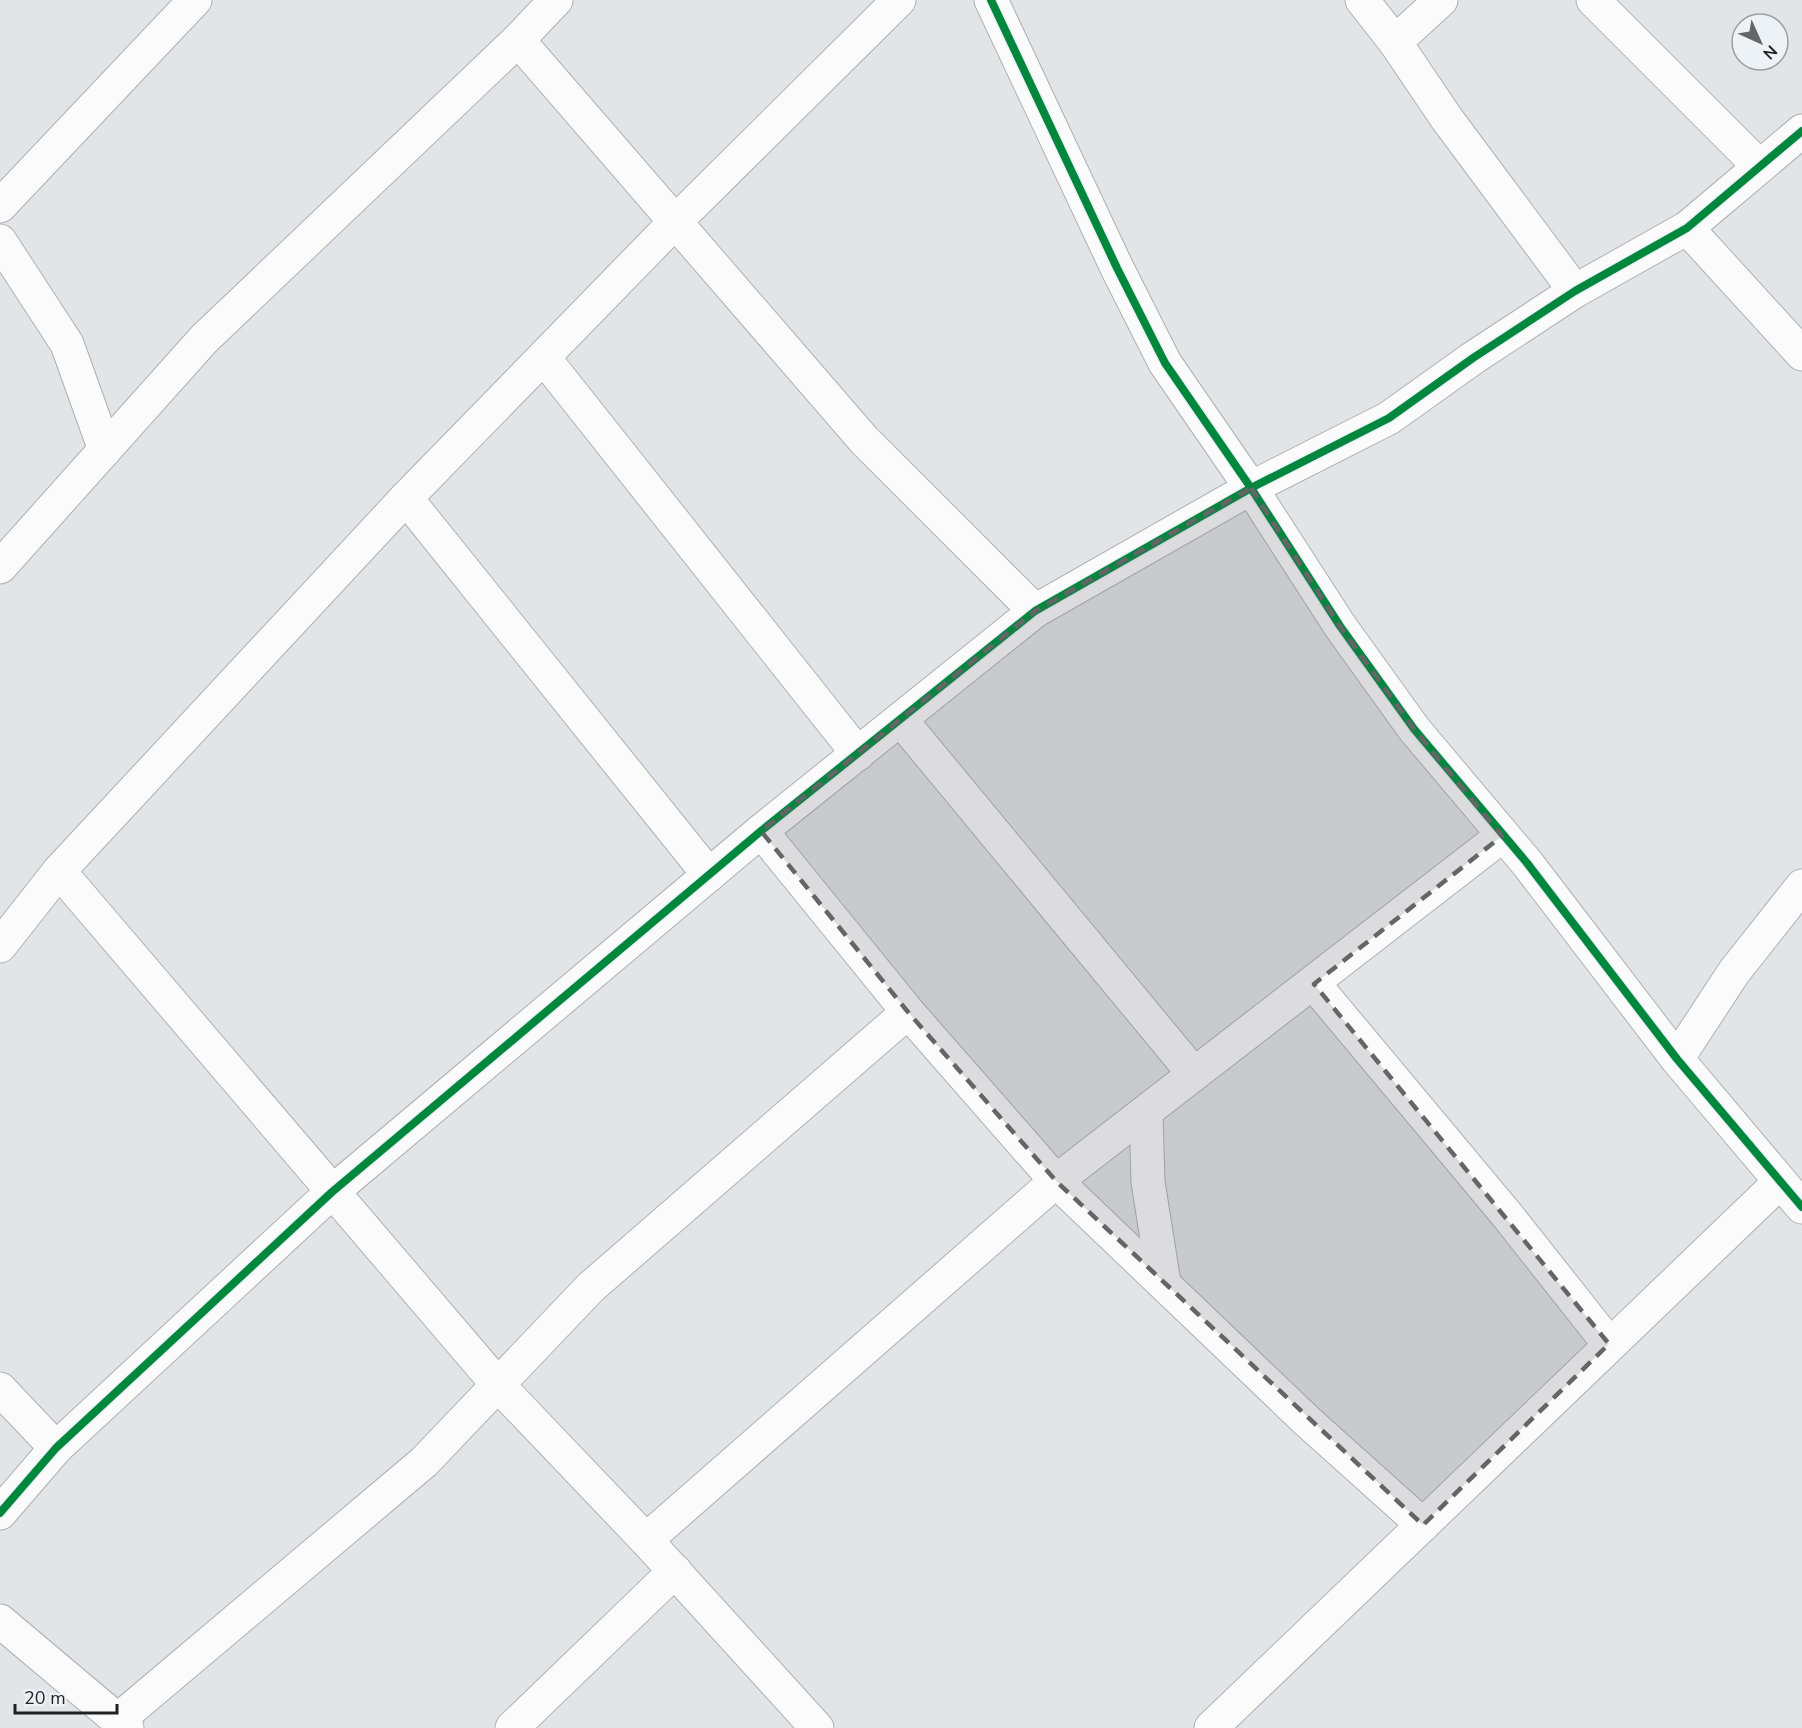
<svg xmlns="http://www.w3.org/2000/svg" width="1802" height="1728" font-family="'Nunito Sans',sans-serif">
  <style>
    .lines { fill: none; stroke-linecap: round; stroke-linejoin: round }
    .street-casing { stroke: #aeb0b3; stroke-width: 35 }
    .street { stroke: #fbfbfc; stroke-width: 33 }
    .cycleway-casing { stroke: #edf2f7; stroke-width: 11 }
    .cycleway { stroke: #00873e; stroke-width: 8 }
    .marked { fill: #636567; fill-opacity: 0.2; stroke: #636567; stroke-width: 4.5; stroke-dasharray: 12 8; stroke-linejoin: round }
  </style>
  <rect width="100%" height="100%" fill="#e2e5e8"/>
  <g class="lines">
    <g class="street-casing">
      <g id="street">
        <polyline points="991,0 1117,268 1165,363 1251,488 1340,626 1414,729 1527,863 1677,1059 1802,1207"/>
        <polyline points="1362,0 1395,42"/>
        <polyline points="1441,0 1395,42 1447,119 1575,291"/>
        <polyline points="1593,0 1758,165"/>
        <polyline points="518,40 864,440 1035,611"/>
        <polyline points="0,206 195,0"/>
        <polyline points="1687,228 1802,354"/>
        <polyline points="0,241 67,344 105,450"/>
        <polyline points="544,358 858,754"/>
        <polyline points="406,498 709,875"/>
        <polyline points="0,567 204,339 518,40 556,0"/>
        <polyline points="901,720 1194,1074"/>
        <polyline points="761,831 908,1012 1056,1181 1307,1421 1423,1525"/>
        <polyline points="59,871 498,1385 646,1540"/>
        <polyline points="0,946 59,871 406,498 675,222 899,0"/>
        <polyline points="1314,984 1507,1215 1609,1344"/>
        <polyline points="1677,1059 1734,972 1802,886"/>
        <polyline points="1146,1112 1148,1182 1164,1283"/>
        <polyline points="0,1389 56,1448"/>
        <polyline points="0,1513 56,1448 332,1192 761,831 1035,611 1251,488 1389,418 1473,358 1575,291 1687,228 1802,131"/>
        <polyline points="0,1621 127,1728"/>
        <polyline points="118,1720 424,1462 591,1287 908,1012"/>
        <polyline points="512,1728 675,1571"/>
        <polyline points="817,1728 646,1540 1056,1181 1502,836"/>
        <polyline points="1211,1728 1780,1182"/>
      </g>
    </g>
    <use href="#street" class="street"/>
    <g class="cycleway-casing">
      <g id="cycleway">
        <polyline points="991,0 1117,268 1165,363 1251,488 1340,626 1414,729 1527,863 1677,1059 1802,1207"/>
        <polyline points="0,1513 56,1448 332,1192 761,831 1035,611 1251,488 1389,418 1473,358 1575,291 1687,228 1802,131"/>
      </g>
    </g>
    <use href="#cycleway" class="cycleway"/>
  </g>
  <path class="marked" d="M1251 488 1340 626 1414 729 1502 836 1314 984 1609 1344 1423 1525 1056 1181 908 1012 761 831 1035 611Z"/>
  <g transform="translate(1760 42) rotate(135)"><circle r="28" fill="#edf2f7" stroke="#9a9ea2" stroke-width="1.5"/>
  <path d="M0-4.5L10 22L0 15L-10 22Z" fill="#636567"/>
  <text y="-9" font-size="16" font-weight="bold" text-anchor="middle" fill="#1e2022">N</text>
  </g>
  <path d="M15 1704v9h102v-9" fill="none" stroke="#1e2022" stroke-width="3"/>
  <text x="24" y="1704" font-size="18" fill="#1e2022" stroke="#edf2f7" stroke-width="4.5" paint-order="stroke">20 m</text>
</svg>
